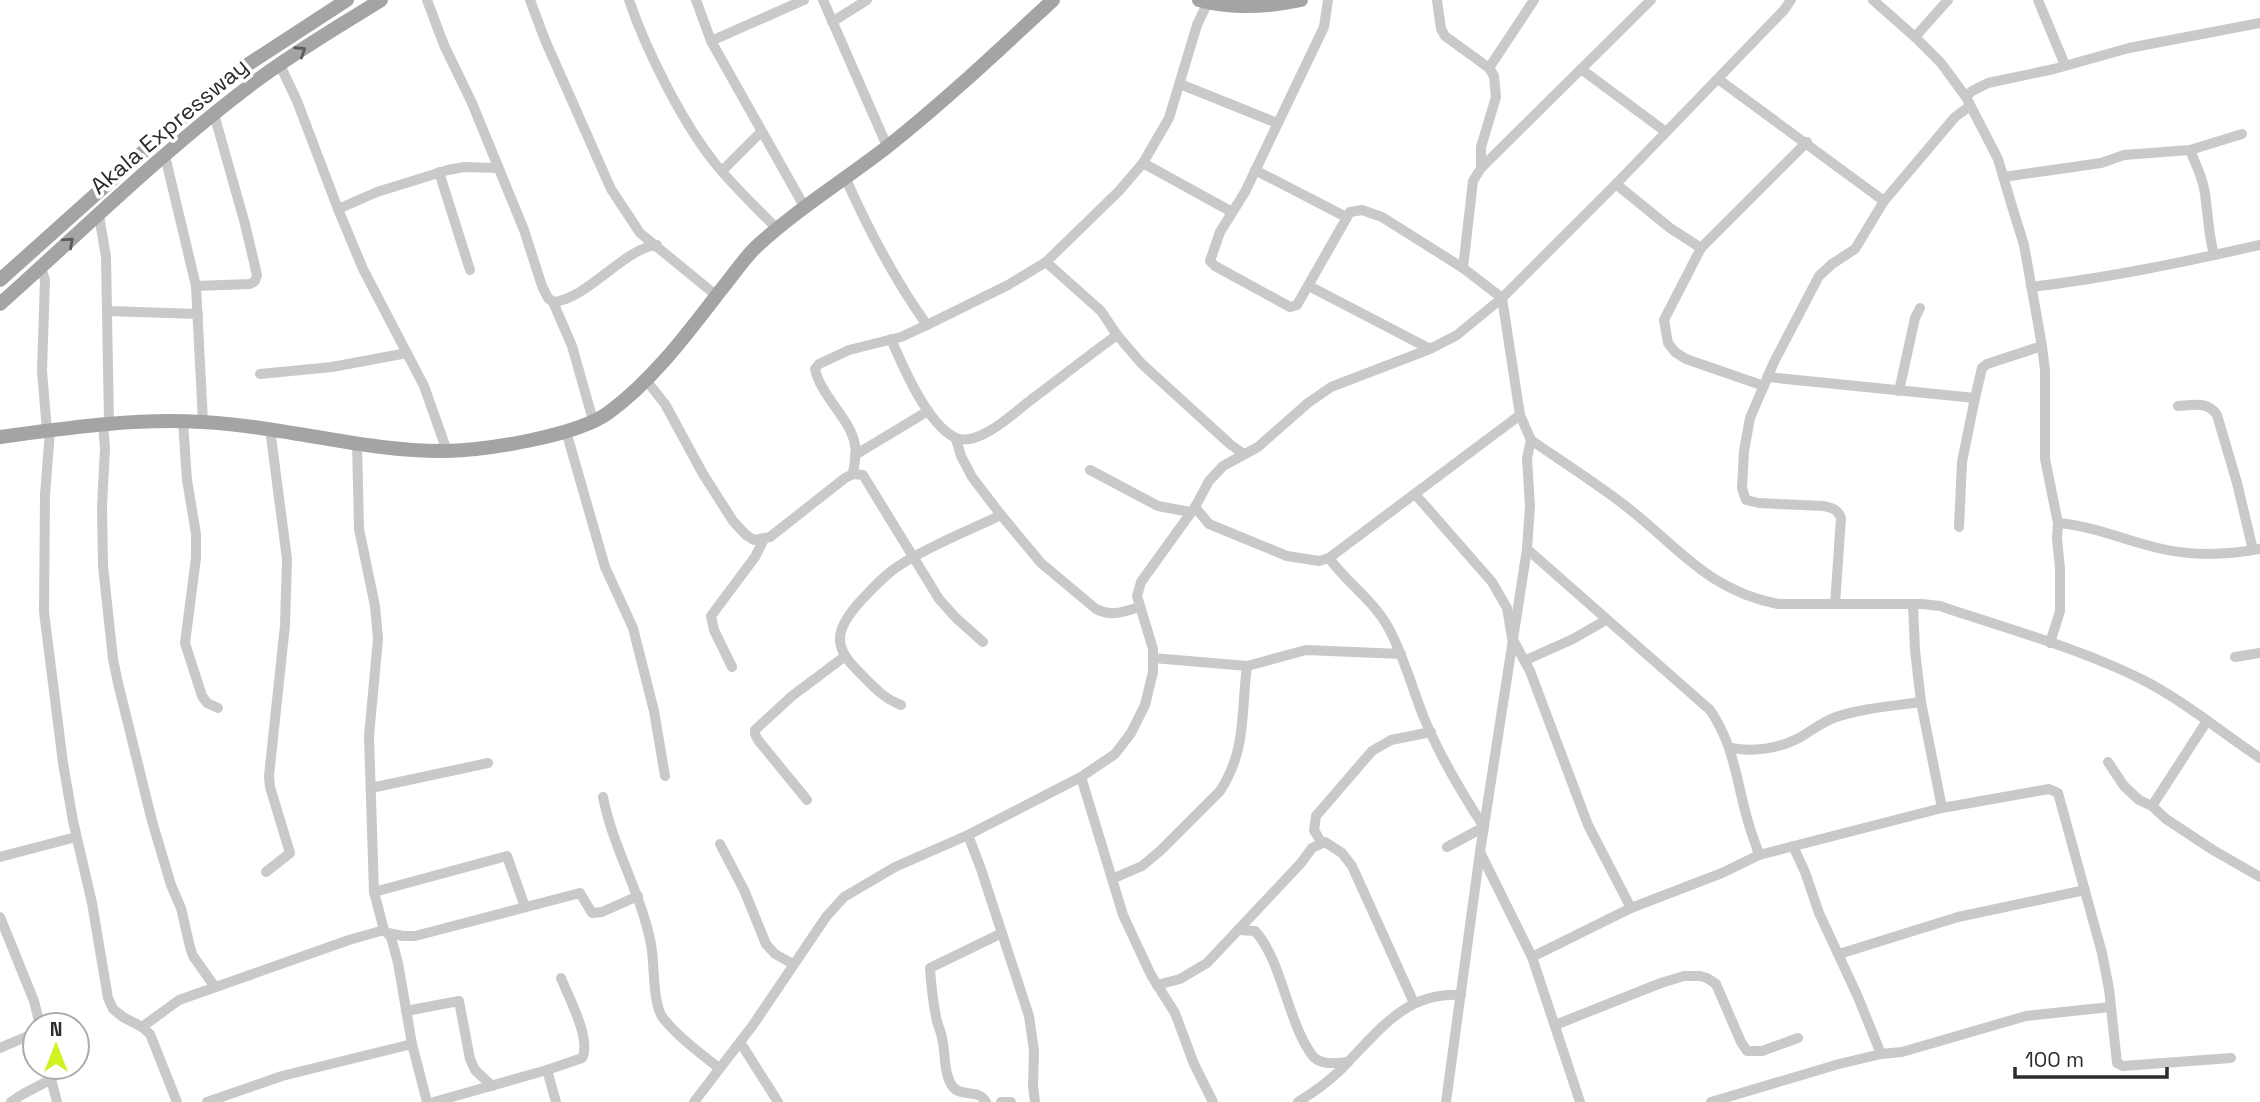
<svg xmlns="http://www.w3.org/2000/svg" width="2260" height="1102" font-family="'Space Grotesk',sans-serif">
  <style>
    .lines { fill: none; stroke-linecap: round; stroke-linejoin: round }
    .minor { stroke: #c9c9c9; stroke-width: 10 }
    .major { stroke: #a4a4a4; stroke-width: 14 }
    .oneway { stroke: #5c5c5c }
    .labels { text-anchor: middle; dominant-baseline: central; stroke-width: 7; stroke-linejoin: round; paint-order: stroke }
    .street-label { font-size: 23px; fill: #2c2c2c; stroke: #fff }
  </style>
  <rect width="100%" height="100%" fill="#fff"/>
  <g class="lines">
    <g class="minor">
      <polyline points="427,0 444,45 472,103 524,230 542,286 548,298 553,302 572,346 593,420"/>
      <polyline points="530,0 545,40 611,189 640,233 717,296"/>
      <path d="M629 0C646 50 681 120 714 162 733 186 756 207 777 229"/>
      <polyline points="696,0 711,41 804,206"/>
      <polyline points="823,0 887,146"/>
      <polyline points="1328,0 1324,27 1245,192 1220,232 1210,261 1215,266 1290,307 1297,305 1350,212 1362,210 1382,217 1463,268 1502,298 1520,415 1531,440 1527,458 1530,506 1527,549 1480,852 1446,1102"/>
      <polyline points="1437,0 1441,29 1445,36 1489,68 1494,76 1496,97 1481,147 1481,168"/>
      <polyline points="1873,0 1915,37 1941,63 1966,97"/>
      <polyline points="2038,0 2065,65"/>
      <polyline points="832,22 867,0"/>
      <polyline points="1915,37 1948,0"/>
      <polyline points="711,41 804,0"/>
      <polyline points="280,65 297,101 338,209 363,269 424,386 447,451"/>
      <polyline points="1489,68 1534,0"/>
      <polyline points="1581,69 1666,132"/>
      <polyline points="1718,79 1884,201"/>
      <polyline points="1180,84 1277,123"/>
      <path d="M2190 150C2195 163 2201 174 2204 188 2208 210 2208 233 2214 255"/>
      <polyline points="165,156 196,286 203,422"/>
      <polyline points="1143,163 1232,212"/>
      <polyline points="1255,170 1346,217"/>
      <polyline points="722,171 761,132"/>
      <polyline points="439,172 470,270"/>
      <path d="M845 177C868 229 894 279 927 325"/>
      <polyline points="2003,177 2101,163 2124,155 2190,150 2242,134"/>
      <polyline points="1616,184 1670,228 1701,248"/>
      <polyline points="338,209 377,192 448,170 464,167 497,168"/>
      <polyline points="99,215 106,257 109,423"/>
      <polyline points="1046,262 1101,311 1117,335 1142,364 1231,445 1244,454"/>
      <polyline points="41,267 45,280 42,371 47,431"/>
      <polyline points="1463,268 1473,181 1481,168 1651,0"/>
      <polyline points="196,286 250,284 255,281 257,275 245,224 214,114"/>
      <polyline points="1309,286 1430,349"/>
      <path d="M2031 287C2108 278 2184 262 2260 245"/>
      <path d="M553 302C588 299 624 248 657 245"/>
      <polyline points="108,311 198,314"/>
      <path d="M891 339C903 367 927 423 954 437 959 440 969 440 974 438 995 431 1014 413 1032 399 1060 378 1088 356 1117 335"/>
      <polyline points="260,374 332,367 407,353"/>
      <polyline points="1767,377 1975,398 1982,368 1987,364 2042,346"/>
      <polyline points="646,380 665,404 703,474 733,521 746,535 754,540 770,537 845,478 853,474 863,475 939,599 956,618 983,642"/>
      <polyline points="1764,386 1686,359 1675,352 1668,343 1664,320 1701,248 1807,142"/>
      <polyline points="1899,391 1915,318 1920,308"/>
      <path d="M2178 406C2193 405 2208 401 2217 415L2237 483 2253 550"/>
      <polyline points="183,422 187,480 196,534 196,558 185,643 202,696 207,703 218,708"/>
      <polyline points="103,424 105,448 102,507 103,566 113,659 118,683 152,821 171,885 181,908 190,947 193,956 215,987"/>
      <polyline points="50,431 45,495 44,612 63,763 73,821 92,903 108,998 113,1009 123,1017 142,1027 150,1034 177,1102"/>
      <polyline points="566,431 605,567 633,628 654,711 665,776"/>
      <path d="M956 439 961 456 972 477 1001 515 1041 563 1096 609C1112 617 1123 612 1139 607"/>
      <path d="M1531 440C1561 461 1593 481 1623 504 1677 545 1706 590 1778 604H1922L1940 606C2008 629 2079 648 2143 680 2184 701 2221 732 2260 758"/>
      <polyline points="357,442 359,529 375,606 378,639 369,736 374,892 384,930 391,937 398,963 412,1044 427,1102"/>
      <polyline points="855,455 928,411"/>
      <polyline points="1090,470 1158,506 1190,512"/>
      <path d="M853 474C854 465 857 454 855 445 851 419 821 397 815 369L819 364 849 350 901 337 927 325 1008 285 1046 262 1119 191 1143 163 1169 118 1197 25 1208 2"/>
      <polyline points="1415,494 1492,582 1507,608 1512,638 1530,671 1588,825 1631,908"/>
      <path d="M1195 507 1209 524 1287 556 1319 561 1329 558C1347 583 1373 600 1388 627 1404 656 1412 688 1424 718 1440 756 1461 792 1484 827L1447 847"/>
      <path d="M2058 523C2093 526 2124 540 2158 548 2190 556 2227 555 2260 549"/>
      <polyline points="1959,527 1962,462 1975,398"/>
      <path d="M1527 549 1710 710C1734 745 1736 779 1747 818 1750 830 1755 842 1759 855"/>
      <polyline points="1329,558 1520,415"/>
      <path d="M1835 604 1841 518C1838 509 1832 508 1823 506L1759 503 1746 500 1742 488 1744 451 1750 418 1774 362 1819 276 1832 264 1855 249 1884 201 1955 117 1970 106"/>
      <polyline points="1913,605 1915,650 1921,702 1942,808"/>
      <polyline points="2050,643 2060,611 2060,568 2057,539 2058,523 2045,459 2045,370 2042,346 2024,245 2011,203 1998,159 1966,97 1972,91 1988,83 2054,69 2129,48 2260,23"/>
      <polyline points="2235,657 2260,653"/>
      <polyline points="1526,660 1573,639 1606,620"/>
      <polyline points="1247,666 1306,650 1401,654"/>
      <polyline points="732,667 714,630 711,616 755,557 764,539"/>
      <path d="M901 705C882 698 870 683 856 669 832 645 837 629 857 605 870 591 884 575 900 565 931 545 968 531 1001 515"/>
      <path d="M1731 748C1753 752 1778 749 1799 738 1811 731 1822 722 1836 717 1863 708 1893 706 1921 702"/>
      <polyline points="2108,762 2124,786 2139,800 2152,806 2166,819 2213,850 2260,877"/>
      <polyline points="1081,777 1123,915 1151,975 1175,1013 1194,1064 1213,1102"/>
      <polyline points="371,788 488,763"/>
      <path d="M603 797C613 848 641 893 651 944 655 964 652 1003 663 1018 677 1036 701 1054 719 1068"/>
      <polyline points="807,800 758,740 755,734 755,730 792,696 844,657"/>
      <polyline points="2152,806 2207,721"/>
      <polyline points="968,835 981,869 1029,1016 1034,1051 1033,1086 1035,1102"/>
      <polyline points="1321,842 1314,830 1316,816 1372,751 1391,740 1431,732"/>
      <polyline points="720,844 744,890 766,944 775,954 793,964"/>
      <polyline points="1793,846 1805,872 1819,913 1858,997 1881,1054"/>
      <polyline points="1480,852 1532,957 1580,1102"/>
      <polyline points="0,857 76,837"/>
      <polyline points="266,872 290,853 270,787 269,776 285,625 287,559 270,429"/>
      <path d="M1112 879 1142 866 1160 851 1220 791C1247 750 1241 711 1247 666L1153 658"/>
      <polyline points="374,892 507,856 525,907"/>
      <polyline points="0,917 34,1001 40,1025"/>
      <path d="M1239 930 1255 931C1279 957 1286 1009 1304 1042 1307 1047 1311 1056 1316 1059 1325 1065 1338 1063 1348 1062"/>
      <polyline points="388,933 403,936 415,936 580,893 592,913 602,912 638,896"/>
      <polyline points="1839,954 1958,917 2085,890"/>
      <polyline points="1532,957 1631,908 1722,873 1759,855 1942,808 2049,789 2058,793 2102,953 2109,989 2117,1063 2123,1066 2231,1058"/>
      <polyline points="1157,985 1180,979 1207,963 1301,863 1312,848 1325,842 1342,853 1352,866 1414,1003"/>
      <polyline points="406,1011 459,1001 470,1059 475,1070 492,1086"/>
      <polyline points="1555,1025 1661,983 1684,976 1700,976 1707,978 1716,984 1741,1042 1747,1051 1762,1051 1798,1038"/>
      <polyline points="142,1027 179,1000 349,940 384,930"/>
      <polyline points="740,1042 778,1102"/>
      <polyline points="0,1048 35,1033"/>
      <polyline points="48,1067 57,1102"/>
      <polyline points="547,1070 556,1102"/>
      <polyline points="11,1102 23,1094 50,1080"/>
      <polyline points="207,1102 282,1076 412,1044"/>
      <path d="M434 1102 547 1070 582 1058C592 1040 568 996 561 978"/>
      <polyline points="694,1102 753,1025 826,917 844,897 895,867 968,835 1081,777 1115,754 1131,733 1145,705 1153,672 1153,649 1137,596 1141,582 1195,507 1209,481 1223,466 1258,447 1308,403 1331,387 1430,349 1457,335 1502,298 1616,184 1784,10 1791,0"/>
      <path d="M986 1102C978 1088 962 1098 953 1087 943 1074 946 1053 942 1038 941 1031 937 1024 936 1017 933 1001 931 984 930 968L1002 933"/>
      <polyline points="1001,1102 1011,1102"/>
      <path d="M1298 1102C1316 1091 1335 1077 1349 1061 1383 1026 1408 992 1461 995"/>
      <polyline points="1711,1102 1839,1064 1881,1054 1902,1052 2026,1016 2110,1007"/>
    </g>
    <g class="major">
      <path d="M1199 0C1232 9 1268 7 1301 0"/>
      <polyline points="0,280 172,126 244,67 347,0"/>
      <path d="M0 304C83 230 163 151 252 84 293 53 338 27 381 0"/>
      <path d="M0 437C67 428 134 418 202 422 284 426 365 452 447 451 487 450 576 436 608 413 652 381 687 334 720 291 732 277 742 261 755 248 796 210 843 181 887 147 945 101 999 50 1053 0"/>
    </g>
  </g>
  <defs><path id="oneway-chevron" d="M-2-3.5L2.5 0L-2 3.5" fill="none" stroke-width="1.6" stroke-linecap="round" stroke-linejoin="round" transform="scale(1.75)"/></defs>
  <g class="oneway">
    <use href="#oneway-chevron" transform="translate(301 51) rotate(-33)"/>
    <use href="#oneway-chevron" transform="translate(69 242) rotate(-42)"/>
  </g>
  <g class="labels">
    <g class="street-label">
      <text transform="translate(169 126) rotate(-40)">Akala Expressway</text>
    </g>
  </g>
  <g transform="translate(56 1046)"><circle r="33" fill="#ffffff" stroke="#ababab" stroke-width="2"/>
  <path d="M0-5L12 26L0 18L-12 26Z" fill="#d2f121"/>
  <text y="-10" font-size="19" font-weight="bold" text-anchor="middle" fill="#2c2c2c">N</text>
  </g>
  <path d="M2015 1067v10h152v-10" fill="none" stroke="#2c2c2c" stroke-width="3.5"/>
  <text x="2025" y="1067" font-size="21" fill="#2c2c2c" stroke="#ffffff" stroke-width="5" paint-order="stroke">100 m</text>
</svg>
